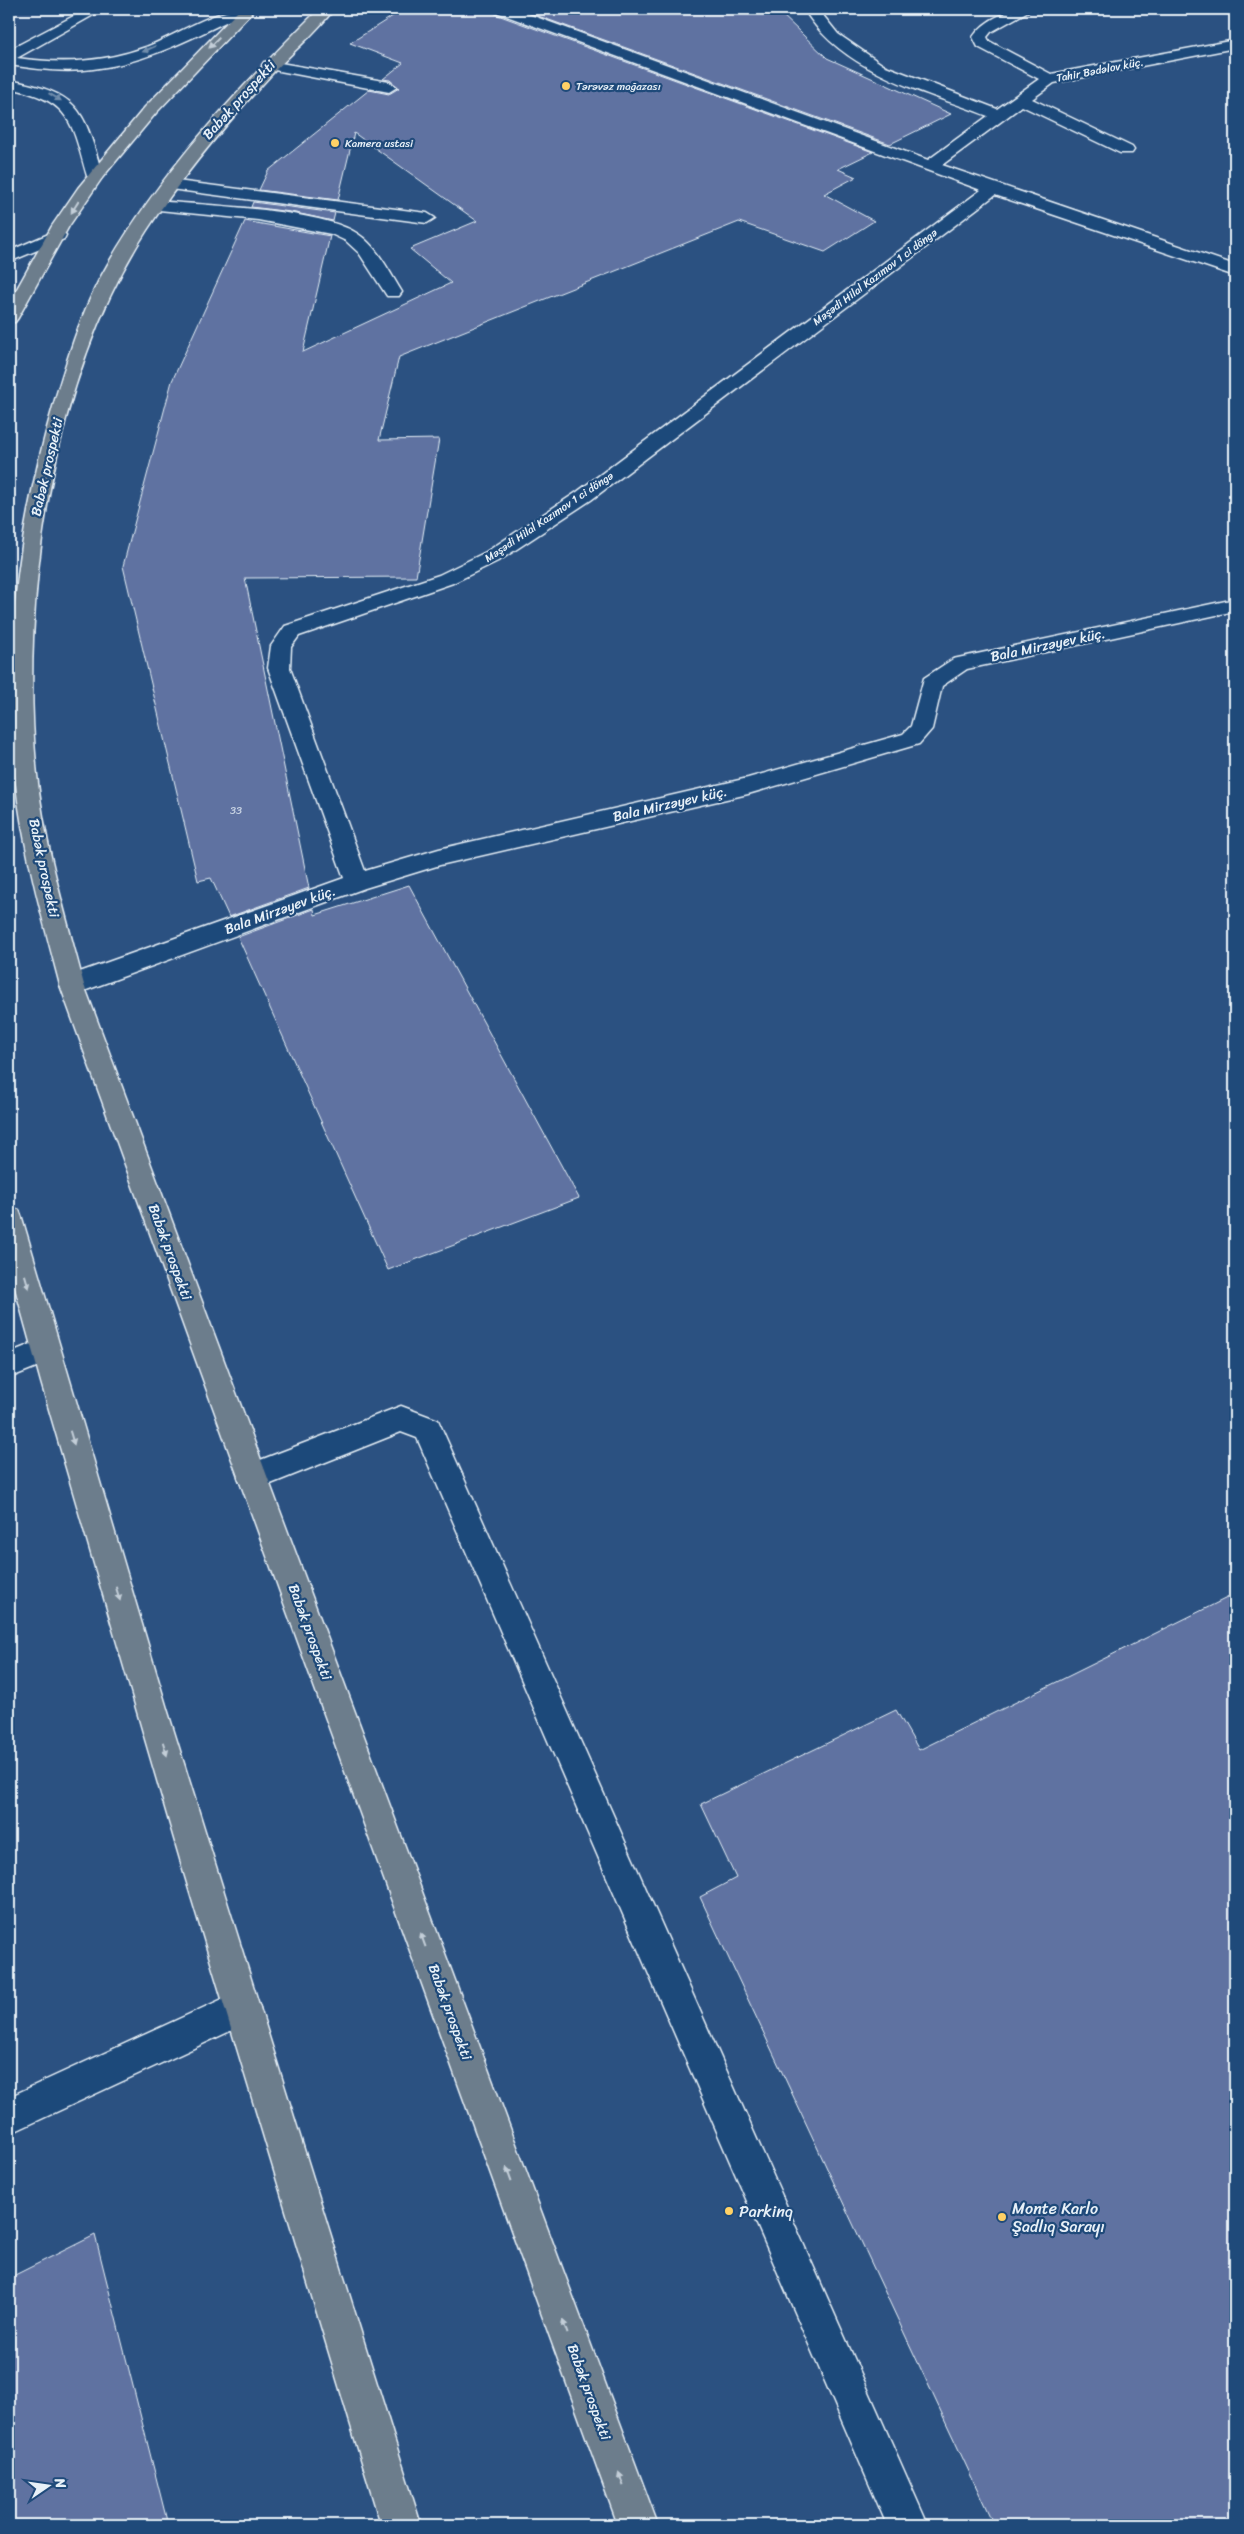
<svg xmlns="http://www.w3.org/2000/svg" width="1244" height="2534" font-family="Sriracha,sans-serif">
  <style>
    .building { fill: #5e72a1; stroke: #e8f1f8 }
    .lines { fill: none; stroke-linecap: round; stroke-linejoin: round }
    .minor-casing { stroke: #e8f1f8; stroke-width: 3 }
    .major-casing { stroke: #e8f1f8; stroke-width: 3 }
    .minor { fill: #1f4a7a; fill-rule: evenodd }
    .major { fill: #6c7d8c; fill-rule: evenodd }
    .oneway { fill: #c3ced8 }
    .oneway2 { fill: #6f8dac }
    .poi-dot { fill: #ffd166; stroke: #1f4a7a; stroke-width: 2 }
    .labels { text-anchor: middle; dominant-baseline: central; stroke-width: 4.5; stroke-linejoin: round; paint-order: stroke }
    .far-street-label { font-size: 11px; fill: #e8f1f8; stroke: #1f4a7a }
    .far-poi-label { font-size: 11px; fill: #e8f1f8; stroke: #1f4a7a; text-anchor: start }
    .number-label { font-size: 11px; fill: #c6d1e2 }
    .street-label { font-size: 14px; fill: #e8f1f8; stroke: #1f4a7a }
    .near-poi-label { font-size: 16px; fill: #e8f1f8; stroke: #1f4a7a; text-anchor: start }
  </style>
  <rect width="100%" height="100%" fill="#2b5181"/>
  <filter id="ink" filterUnits="userSpaceOnUse"><feTurbulence type="fractalNoise" baseFrequency=".02" numOctaves="2"/><feDisplacementMap in="SourceGraphic" scale="10" xChannelSelector="R" yChannelSelector="G"/><feConvolveMatrix kernelMatrix="1 2 1 2 8 2 1 2 1" color-interpolation-filters="sRGB"/></filter>
  <g filter="url(#ink)">
    <g class="building">
      <polygon points="404,9 492,9 495,14 873,152 838,169 856,177 824,194 874,221 825,252 739,222 399,357 379,440 439,439 416,577 245,578 309,888 229,917 211,878 198,881 123,566 172,381 245,221 330,236 303,352 451,283 410,249 477,221 354,133 338,200 259,190 268,171 369,90 389,94 399,88 390,80 383,79 403,63 350,43"/>
      <polygon points="519,9 776,9 827,58 951,114 890,144"/>
      <polygon points="253,202 335,213 333,221 291,212 251,207"/>
      <polygon points="409,885 579,1198 388,1270 238,937 314,909 315,915"/>
      <polygon points="1235,1594 1235,2525 994,2525 700,1897 736,1878 701,1804 896,1710 919,1750"/>
      <polygon points="95,2235 168,2525 9,2525 9,2278"/>
    </g>
    <g class="lines">
      <g class="minor-casing">
        <g id="minor">
          <path d="M87 9H104L17 58C61 64 103 63 146 47 177 35 217 7 249 9L247 12C197 35 148 63 93 69 65 73 36 69 9 65V50Z"/>
          <path d="M494 9H514L928 160 988 116C924 91 841 72 804 9H818L838 34 883 65 997 109 1039 79 978 47 973 37C985 19 1010 8 1032 9L991 32 987 37 989 41 1051 74 1235 40V48L1054 83 1032 99 1132 147 1134 150 1132 153H1120L1022 106 942 165 1235 265V276L995 195 591 500 500 560 453 583 299 636 291 647 290 668 365 871 439 849 748 778 903 734 911 726 924 678 953 659 1235 599V611L967 669 942 686 932 729 919 744 748 794 440 865 365 888 81 992 72 994 63 992 60 985 63 978 344 878 268 668 271 646 285 626 439 575 486 552 577 492 981 190 496 12Z"/>
          <polygon points="269,61 389,82 397,87 389,92 264,68 262,65 264,62"/>
          <path d="M9 80C82 94 83 109 103 176L101 179 95 181 87 176C71 120 71 101 9 88Z"/>
          <polygon points="169,180 427,213 435,218 427,223 163,188 161,185 163,182"/>
          <path d="M155 201C202 205 322 209 358 234 378 247 390 273 402 292L399 296H387L359 253 346 241 331 234 258 220 149 209 147 206Z"/>
          <polygon points="58,230 66,235 64,239 9,262 9,251"/>
          <polygon points="46,1338 56,1341 60,1350 56,1359 9,1378 9,1353"/>
          <polygon points="401,1406 438,1420 928,2525 887,2525 417,1438 401,1432 253,1491 242,1487 238,1477 242,1467"/>
          <polygon points="242,1990 254,1996 260,2008 254,2020 9,2134 9,2097"/>
        </g>
      </g>
      <g class="major-casing">
        <g id="major">
          <polygon points="240,9 255,9 156,113 102,178 69,226 18,318 15,322 9,323 9,303 52,226 78,188 145,107"/>
          <path d="M319 9H334C316 33 291 53 271 75 226 124 183 175 147 230 51 376 19 604 37 775 45 847 66 916 84 985L658 2525H618L60 985C44 924 27 863 18 801 0 665 17 527 56 396 68 357 80 317 99 280 154 178 237 90 319 9Z"/>
          <polygon points="9,1207 19,1210 22,1218 167,1709 421,2525 381,2525 184,1873 41,1382 9,1266"/>
        </g>
      </g>
      <use href="#minor" class="minor"/>
      <use href="#major" class="major"/>
    </g>
    <defs><path id="oneway-solid" d="M-6-.8H1V-3.2L6.5 0L1 3.2V.8H-6Z" transform="scale(1.25)"/></defs>
    <g class="oneway">
      <use href="#oneway-solid" transform="translate(214 43) rotate(135)"/>
      <use href="#oneway-solid" transform="translate(75 207) rotate(122)"/>
      <use href="#oneway-solid" transform="translate(27 1282) rotate(74)"/>
      <use href="#oneway-solid" transform="translate(72 1438) rotate(73)"/>
      <use href="#oneway-solid" transform="translate(118 1594) rotate(73)"/>
      <use href="#oneway-solid" transform="translate(165 1749) rotate(73)"/>
      <use href="#oneway-solid" transform="translate(423 1940) rotate(-110)"/>
      <use href="#oneway-solid" transform="translate(509 2174) rotate(-110)"/>
      <use href="#oneway-solid" transform="translate(565 2327) rotate(-110)"/>
      <use href="#oneway-solid" transform="translate(621 2479) rotate(-110)"/>
    </g>
    <g class="oneway2">
      <use href="#oneway-solid" transform="translate(149 49) rotate(156)"/>
      <use href="#oneway-solid" transform="translate(55 97) rotate(31)"/>
    </g>
  </g>
  <g class="poi-dot">
    <circle cx="566" cy="86" r="5"/>
    <circle cx="335" cy="143" r="5"/>
    <circle cx="729" cy="2211" r="5"/>
    <circle cx="1002" cy="2217" r="5"/>
  </g>
  <g class="labels">
    <g class="far-street-label">
      <text transform="translate(1100 70) rotate(-11)">Tahir Bədəlov küç.</text>
      <text transform="translate(875 277) rotate(-37)">Məşədi Hilal Kazımov 1 ci döngə</text>
      <text transform="translate(549 517) rotate(-34)">Məşədi Hilal Kazımov 1 ci döngə</text>
    </g>
    <g class="far-poi-label">
      <text x="576" y="86">Tərəvəz mağazası</text>
      <text x="345" y="143">Kamera ustasi</text>
    </g>
    <g class="number-label">
      <text x="236" y="810">33</text>
    </g>
    <g class="street-label">
      <text transform="translate(239 100) rotate(-48)">Babək prospekti</text>
      <text transform="translate(47 467) rotate(-77)">Babək prospekti</text>
      <text transform="translate(1048 645) rotate(-12)">Bala Mirzəyev küç.</text>
      <text transform="translate(670 804) rotate(-13)">Bala Mirzəyev küç.</text>
      <text transform="translate(44 868) rotate(78)">Babək prospekti</text>
      <text transform="translate(280 910) rotate(-20)">Bala Mirzəyev küç.</text>
      <text transform="translate(170 1252) rotate(70)">Babək prospekti</text>
      <text transform="translate(310 1632) rotate(70)">Babək prospekti</text>
      <text transform="translate(450 2012) rotate(70)">Babək prospekti</text>
      <text transform="translate(589 2392) rotate(70)">Babək prospekti</text>
    </g>
    <g class="near-poi-label">
      <text x="1012" y="2208">Monte Karlo<tspan x="1012" dy="18">Şadlıq Sarayı</tspan></text>
      <text x="739" y="2211">Parkinq</text>
    </g>
  </g>
  <rect width="1244" height="2534" fill="none" stroke="#1f4a7a" stroke-width="30"/>
  <rect x="15" y="15" width="1214" height="2504" fill="none" stroke="#e8f1f8" stroke-width="2" filter="url(#ink)"/>
  <g transform="translate(48 2486) rotate(77)" stroke="#1f4a7a" stroke-width="4" paint-order="stroke">
  <path d="M0-4L9 19L0 12L-9 19Z" fill="#e8f1f8"/>
  <text y="-8" font-size="14" font-weight="bold" text-anchor="middle" fill="#e8f1f8">N</text>
  </g>
</svg>
